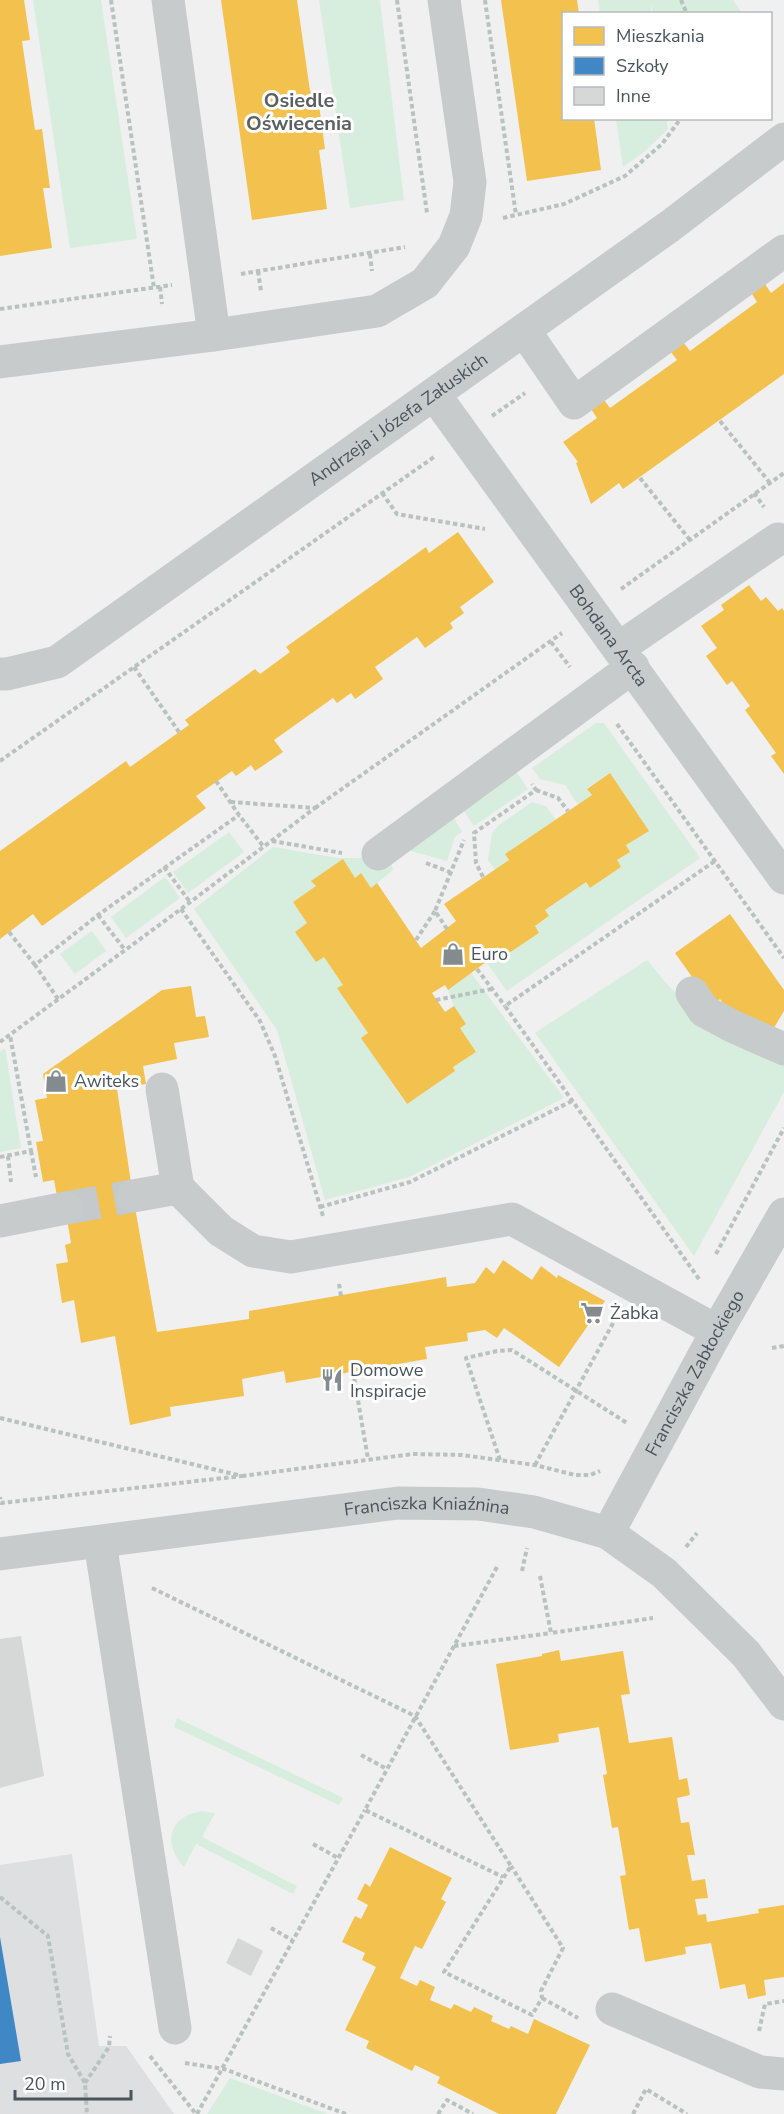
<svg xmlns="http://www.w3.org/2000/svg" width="784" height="2114" font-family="'Nunito Sans',sans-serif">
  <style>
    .education { fill: #dedfe0 }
    .green { fill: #d7eddd }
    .homes { fill: #f2c14e }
    .schools { fill: #3f88c5 }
    .building { fill: #d6d8d8 }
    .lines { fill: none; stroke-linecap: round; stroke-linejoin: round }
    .minor-tunnel { stroke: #c6c9cb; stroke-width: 33; stroke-dasharray: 33 16; stroke-linecap: butt }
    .path { stroke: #b8c2be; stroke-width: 4; stroke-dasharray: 4.5 3; stroke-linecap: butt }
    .minor { stroke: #c8cbcc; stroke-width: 33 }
    .labels { text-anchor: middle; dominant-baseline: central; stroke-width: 6; stroke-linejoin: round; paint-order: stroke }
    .street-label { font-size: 18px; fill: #49545b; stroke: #fff }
    .poi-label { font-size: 18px; fill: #49545b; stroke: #fff; text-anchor: start }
    .neighbourhood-label { font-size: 20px; font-weight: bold; fill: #5d6063; stroke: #fff }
  </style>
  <rect width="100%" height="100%" fill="#f0f0f0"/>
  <polygon class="education" points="72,1854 99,2046 126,2046 174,2114 0,2114 0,1865"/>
  <g class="green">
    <polygon points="33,0 101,0 137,239 70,248"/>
    <polygon points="319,0 380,0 404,200 350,208"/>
    <polygon points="598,0 733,0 742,13 653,13 651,5 651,13 600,13"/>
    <polygon points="616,119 666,119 668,129 644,152 623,167"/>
    <polygon points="596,723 604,723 700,858 507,991 486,962 505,948 509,953 539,933 535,926 549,917 545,910 586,882 590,888 621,867 617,860 630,852 626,845 648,831 610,773 587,788 592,795 578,805 565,785 540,779 532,768"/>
    <polygon points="515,770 528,789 474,826 461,807"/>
    <polygon points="532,802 546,806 556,820 505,854 509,860 495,870 488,860 492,833 499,825"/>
    <polygon points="451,813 462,832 455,837 447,861 411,851 413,843"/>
    <polygon points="229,832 244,852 188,893 173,872"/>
    <polygon points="273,847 338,858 390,858 393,870 371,888 361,873 355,878 342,860 312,881 316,886 293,902 307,923 295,932 324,957 343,985 338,989 368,1033 362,1038 406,1104 455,1071 453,1067 476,1052 460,1028 466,1024 454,1006 448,990 471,973 564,1098 409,1177 325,1200 277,1030 194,909"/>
    <polygon points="165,877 180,898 126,938 111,917"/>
    <polygon points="92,931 106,951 75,974 60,954"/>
    <polygon points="647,960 666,983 710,1028 784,1064 784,1092 694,1256 535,1033"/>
    <polygon points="5,1048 21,1148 0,1152 0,1052"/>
    <polygon points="177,1718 343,1798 339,1805 174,1727"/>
    <path d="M202 1811 215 1813 202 1837 297 1886 293 1894 196 1844 184 1867C162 1843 169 1816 202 1811Z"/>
    <polygon points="230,2078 328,2114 207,2114"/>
  </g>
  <g class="homes">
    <polygon points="0,0 24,0 30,40 22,41 35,130 42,129 50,188 43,188 52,248 0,256"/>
    <polygon points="221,0 297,0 310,91 317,90 325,149 319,150 327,209 252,220"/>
    <polygon points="501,0 577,0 579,14 564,14 564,118 594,118 601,170 527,181"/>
    <polygon points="784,283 784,374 623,489 619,483 591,504 576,463 578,462 563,442 597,418 591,409 604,400 610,408 677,360 671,352 684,343 690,351 757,302 752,294 765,284 771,293"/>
    <polygon points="458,532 494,582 460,607 464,613 450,623 453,628 425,648 417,637 375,667 383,679 355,699 351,693 337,703 333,698 274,740 283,752 255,771 251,765 236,776 232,771 196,796 206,808 42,926 33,914 0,939 0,851 126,761 130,767 189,725 185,720 255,669 260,674 290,652 286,647 426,547 429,553"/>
    <polygon points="749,585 761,601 766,597 778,611 782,608 784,611 784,774 771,756 776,753 745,710 750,706 732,681 727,685 706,656 717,648 701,626 724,610 721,605"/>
    <polygon points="610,773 649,831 626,845 630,852 617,860 621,867 590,888 586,882 545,910 549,916 535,926 539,933 509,953 505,948 448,990 445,985 432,993 445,1012 454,1006 466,1024 460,1028 476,1052 453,1067 455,1071 407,1104 361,1038 368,1033 337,988 343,985 324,957 316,962 295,932 307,923 293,902 316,886 311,881 343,859 355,878 361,873 371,888 377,883 421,948 456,921 444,904 509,860 505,854 592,795 587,789"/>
    <polygon points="730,914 784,990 784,1011 772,1031 735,1020 720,999 712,1005 675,953"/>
    <polygon points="191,986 196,1017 205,1016 209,1037 174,1043 177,1059 143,1066 146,1084 117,1089 133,1196 157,1332 249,1319 249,1311 446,1277 447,1287 475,1283 486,1267 494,1274 503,1260 532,1280 541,1266 557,1278 558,1275 605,1301 559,1367 504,1328 497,1338 485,1330 467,1333 468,1341 425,1347 427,1359 286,1383 284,1371 242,1379 244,1396 170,1407 171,1416 130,1425 115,1336 81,1343 74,1300 62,1303 56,1264 68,1262 65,1245 71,1243 63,1195 57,1196 54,1180 43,1182 36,1142 43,1141 35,1100 47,1098 43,1074 162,990"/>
    <polygon points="559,1650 561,1661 623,1651 630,1694 621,1695 629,1743 672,1737 679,1780 687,1778 690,1795 677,1798 681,1823 689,1822 695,1855 687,1855 692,1881 705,1879 708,1898 695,1899 698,1915 706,1914 707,1922 759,1913 758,1909 784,1905 784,1977 764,1980 766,1995 748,1999 745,1984 720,1989 711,1943 685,1947 686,1954 645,1962 639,1928 629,1930 620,1876 626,1875 618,1827 612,1828 603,1775 607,1774 599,1727 558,1734 559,1742 510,1750 496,1664 542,1656 542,1654"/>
    <polygon points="390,1847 452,1878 441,1899 446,1902 422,1949 415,1946 400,1978 417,1986 420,1980 435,1987 430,2000 451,2009 454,2004 471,2012 474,2007 493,2016 491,2021 509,2029 511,2026 528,2034 534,2019 590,2045 556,2114 499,2114 437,2083 440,2077 415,2065 412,2071 366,2048 369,2041 345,2030 376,1967 362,1960 365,1953 342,1942 355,1916 361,1919 368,1905 357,1899 365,1883 370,1887"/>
  </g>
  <polygon class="schools" points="0,1937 21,2061 0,2064"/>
  <g class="building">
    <polygon points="21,1636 44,1776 0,1788 0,1639"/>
    <polygon points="238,1938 263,1951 251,1976 226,1963"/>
  </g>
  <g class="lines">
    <polyline class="minor-tunnel" points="66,1208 133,1196"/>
    <g class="path">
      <polyline points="111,0 154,288"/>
      <polyline points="397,0 427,213"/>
      <polyline points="485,0 516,215"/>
      <polyline points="681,0 687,14"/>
      <polyline points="503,218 564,204 625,176 662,144 681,118"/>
      <polyline points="370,254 372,271"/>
      <polyline points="258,271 261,291"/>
      <polyline points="241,274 405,247"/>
      <polyline points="160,287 162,304"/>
      <polyline points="0,309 172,285"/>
      <polyline points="492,416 525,393"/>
      <polyline points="720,421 770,483"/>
      <polyline points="640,478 690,540"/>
      <polyline points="382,493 397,514 485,529"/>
      <polyline points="754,493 764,507"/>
      <polyline points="621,589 784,473"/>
      <polyline points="551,642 570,667"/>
      <polyline points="134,667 179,732"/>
      <polyline points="617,724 784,958"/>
      <polyline points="0,761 434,457"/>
      <polyline points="216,781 239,815 263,846"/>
      <polyline points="536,790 558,798 568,811"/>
      <polyline points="315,808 562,633"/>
      <polyline points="272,841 342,853"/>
      <polyline points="426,863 450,872"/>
      <polyline points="164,867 190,902"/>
      <polyline points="483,877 476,863 474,833 536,790 532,784"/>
      <polyline points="181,909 260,1021 275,1056 323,1216"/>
      <polyline points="98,915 125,950"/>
      <polyline points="447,929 435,911 464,840"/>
      <polyline points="9,932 35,965"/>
      <polyline points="416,940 435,911"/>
      <polyline points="477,969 505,1006"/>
      <polyline points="58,999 35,965 98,915 239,815"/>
      <polyline points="436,1000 492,989"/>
      <polyline points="0,1042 181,909 315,808 231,802"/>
      <polyline points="31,1151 36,1177"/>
      <polyline points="8,1156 11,1182"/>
      <polyline points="0,1157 31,1151 10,1035"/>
      <polyline points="320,1207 410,1182 572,1101"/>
      <polyline points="716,1254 784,1128"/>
      <polyline points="699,1279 505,1006 715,861"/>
      <polyline points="339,1284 341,1296"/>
      <polyline points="772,1348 784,1346"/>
      <polyline points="353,1371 368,1459"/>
      <polyline points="0,1418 242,1476 1,1503 0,1497"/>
      <polyline points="500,1460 466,1358 497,1351 512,1350 627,1423"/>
      <polyline points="535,1465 617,1316"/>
      <polyline points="242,1476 413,1454 462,1455 535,1465 575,1475 590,1475 600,1471"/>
      <polyline points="686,1547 697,1533"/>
      <polyline points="497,1567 454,1646 551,1633"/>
      <polyline points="522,1571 527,1548"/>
      <polyline points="540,1576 551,1633 653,1618"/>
      <polyline points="152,1588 415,1716 511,1866 444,1972 532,2015 542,1998 541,1991 563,1948 511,1866"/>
      <polyline points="454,1646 365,1810 503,1877"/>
      <polyline points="361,1755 387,1769"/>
      <polyline points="313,1844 338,1858"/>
      <polyline points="0,1897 48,1936 68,2054 85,2083 87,2114"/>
      <polyline points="271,1928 292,1940"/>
      <polyline points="542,1998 578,2018"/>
      <polyline points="759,2031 765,2004 784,2001"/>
      <polyline points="150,2056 196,2114"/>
      <polyline points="185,2063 224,2069 346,2114"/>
      <polyline points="85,2083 109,2047 110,2036"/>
      <polyline points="197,2114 365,1810"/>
      <polyline points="438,2114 447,2100 473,2114"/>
      <polyline points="633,2114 646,2089 687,2114"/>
    </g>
    <g class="minor">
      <polyline points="168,0 214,335"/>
      <polyline points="524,330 574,403 784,251"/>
      <polyline points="0,362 214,335 377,311 425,283 454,246 466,216 470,182 444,0"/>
      <path id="s1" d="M434 394 784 878"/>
      <polyline points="619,648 778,539"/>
      <path id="s2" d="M0 674H7L57 662 670 226 784 139"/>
      <polyline points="378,854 633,667"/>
      <polyline points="692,993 704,1011 734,1027 784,1049"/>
      <polyline points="162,1089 178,1188"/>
      <polyline points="133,1196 178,1188 221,1231 253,1251 291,1257 512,1219 717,1331"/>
      <polyline points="0,1221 66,1208"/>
      <path id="s3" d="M608 1533 717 1331 784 1214"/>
      <polyline points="100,1542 175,2028"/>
      <path id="s4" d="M0 1554 398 1503 478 1504 534 1512 608 1533 664 1573 746 1654 784 1704"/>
      <polyline points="612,2009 760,2072 784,2074"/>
    </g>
  </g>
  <defs>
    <g id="shop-bare" transform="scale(1.8)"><path d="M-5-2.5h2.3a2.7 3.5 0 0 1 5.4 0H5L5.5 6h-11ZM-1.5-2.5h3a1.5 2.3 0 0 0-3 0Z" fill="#838b8f" stroke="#fff" stroke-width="2.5" paint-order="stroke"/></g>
    <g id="supermarket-bare" transform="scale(1.8)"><path d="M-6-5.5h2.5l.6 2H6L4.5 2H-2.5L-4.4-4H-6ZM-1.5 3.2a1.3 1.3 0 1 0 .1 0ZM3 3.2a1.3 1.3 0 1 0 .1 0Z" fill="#838b8f" stroke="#fff" stroke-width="2.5" paint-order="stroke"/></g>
    <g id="restaurant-bare" transform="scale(1.8)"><path d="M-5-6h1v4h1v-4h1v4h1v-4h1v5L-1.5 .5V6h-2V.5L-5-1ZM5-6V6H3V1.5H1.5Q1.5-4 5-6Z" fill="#838b8f" stroke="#fff" stroke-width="2.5" paint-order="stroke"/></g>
  </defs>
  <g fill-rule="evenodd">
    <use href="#shop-bare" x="453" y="954"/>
    <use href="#shop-bare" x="56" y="1081"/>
    <use href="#supermarket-bare" x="592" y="1313"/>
    <use href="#restaurant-bare" x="332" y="1380"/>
  </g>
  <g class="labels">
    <g class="street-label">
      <text stroke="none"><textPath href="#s2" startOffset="477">Andrzeja i Józefa Załuskich</textPath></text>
      <text stroke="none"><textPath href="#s1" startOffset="298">Bohdana Arcta</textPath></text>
      <text stroke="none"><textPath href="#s3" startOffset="182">Franciszka Zabłockiego</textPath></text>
      <text stroke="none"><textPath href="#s4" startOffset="430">Franciszka Kniaźnina</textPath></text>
    </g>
    <g class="poi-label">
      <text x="471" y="954">Euro</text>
      <text x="74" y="1081">Awiteks</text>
      <text x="610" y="1313">Żabka</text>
      <text x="350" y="1370">Domowe<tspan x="350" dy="21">Inspiracje</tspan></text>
    </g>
    <g class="neighbourhood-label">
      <text x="299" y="100">Osiedle<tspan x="299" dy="23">Oświecenia</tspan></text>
    </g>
  </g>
  <rect x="562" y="12" width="210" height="108" fill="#ffffff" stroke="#b6bbbd" stroke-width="1.5"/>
  <rect x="574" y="27" width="30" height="18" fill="#f2c14e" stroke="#b6bbbd" stroke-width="1.5"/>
  <text x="616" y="42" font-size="18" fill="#49545b">Mieszkania</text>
  <rect x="574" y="57" width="30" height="18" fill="#3f88c5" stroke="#b6bbbd" stroke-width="1.5"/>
  <text x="616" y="72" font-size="18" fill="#49545b">Szkoły</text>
  <rect x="574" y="87" width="30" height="18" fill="#d6d8d8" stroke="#b6bbbd" stroke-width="1.5"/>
  <text x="616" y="102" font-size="18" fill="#49545b">Inne</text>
  <path d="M15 2090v9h116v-9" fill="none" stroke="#49545b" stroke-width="3"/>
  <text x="24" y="2090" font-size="18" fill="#49545b" stroke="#ffffff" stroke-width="4.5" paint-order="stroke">20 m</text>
</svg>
